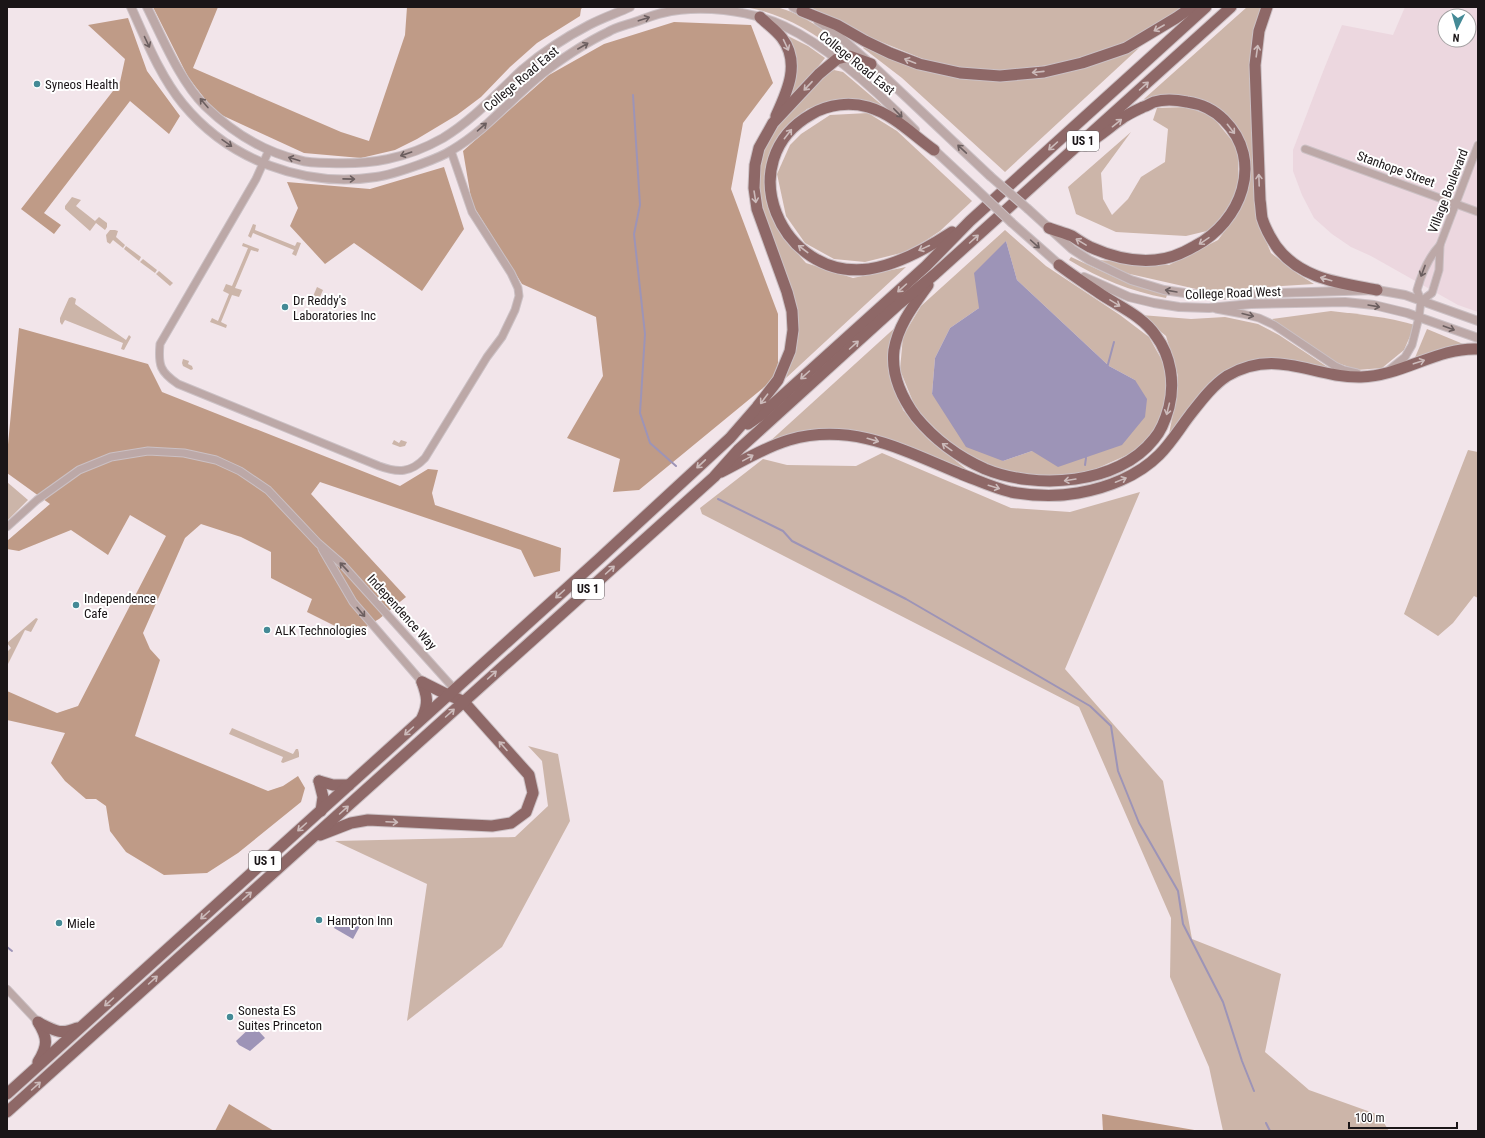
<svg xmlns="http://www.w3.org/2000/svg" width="1485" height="1138" font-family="'Roboto Condensed',sans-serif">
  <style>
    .built { fill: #ecd7df; fill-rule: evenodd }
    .green { fill: #ccb5a9; fill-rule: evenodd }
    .forest { fill: #bf9b87 }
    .water { fill: #9d94b7 }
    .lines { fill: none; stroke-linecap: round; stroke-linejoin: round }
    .stream { stroke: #9d94b7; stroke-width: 2 }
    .minor-casing { stroke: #cbc0c4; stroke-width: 9 }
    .tertiary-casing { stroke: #cbc0c4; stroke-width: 10 }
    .trunk-casing { stroke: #cbc0c4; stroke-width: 13 }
    .minor { stroke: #bca8a7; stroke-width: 7 }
    .tertiary { stroke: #bca8a7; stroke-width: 8 }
    .trunk { stroke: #8e6867; stroke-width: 11 }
    .tertiary-bridge-casing { stroke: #cbc0c4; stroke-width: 10; stroke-linecap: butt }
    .tertiary-bridge { stroke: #bca8a7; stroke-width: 8 }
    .oneway { stroke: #6b5e5f }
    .oneway2 { stroke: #cbb }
    .poi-dot { fill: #448a96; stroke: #fff; stroke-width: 1.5 }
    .labels { text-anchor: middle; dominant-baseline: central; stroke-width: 4; stroke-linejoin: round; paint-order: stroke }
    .shield { fill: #fff; stroke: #5f5b5d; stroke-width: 1 }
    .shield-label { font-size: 12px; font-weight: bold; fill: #1a1517 }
    .street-label { font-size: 13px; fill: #1a1517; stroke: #fff }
    .poi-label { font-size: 13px; fill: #1a1517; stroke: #fff; text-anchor: start }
  </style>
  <rect width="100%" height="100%" fill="#f2e5ea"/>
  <path class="built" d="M1405 7H1478V312L1458 305 1371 256 1351 247 1332 234 1314 218 1302 195 1293 171V150L1324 69 1342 25 1393 35ZM1445 16H1469V40H1445Z"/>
  <g class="green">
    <path d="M745 7C755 7 767 5 776 7 800 12 833 35 851 52L840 53C812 31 781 13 745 7Z"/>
    <polygon points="810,7 1183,7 1145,33 1117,46 1068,63 1000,71 938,65 869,37"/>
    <polygon points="1247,7 1264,7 1256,25 1257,219 1271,253 1298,274 1314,284 1205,291 1121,272 1098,260 1169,265 1218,240 1239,212 1249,186 1250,164 1243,139 1225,116 1188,97 1144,99"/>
    <polygon points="787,36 788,36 808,46 825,58 817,68 787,101"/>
    <polygon points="865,46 922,70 991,81 1082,68 1139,48 1005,172 902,78 863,48"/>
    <path d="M834 70 843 72 883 106 865 101 848 99 833 100 807 109 795 119 781 132 775 142 769 157 765 175 766 200 772 218 782 236 806 263 853 278 906 267 786 378C792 359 799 335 798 315 796 300 790 283 784 269 769 227 744 178 772 135 778 125 787 117 795 108 806 96 821 76 834 70Z"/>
    <polygon points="1187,107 1212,116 1238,148 1238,194 1211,230 1186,236 1116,232 1076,214 1068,187 1131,132 1101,173 1103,199 1112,215 1128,199 1141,177 1165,162 1168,129 1153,120 1157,108"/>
    <polygon points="868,113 897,131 972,201 940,231 925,241 905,252 865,262 834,259 805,243 786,216 777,174 790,145 801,134 830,115"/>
    <polygon points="72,197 81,200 76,206 95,221 99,217 107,223 107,227 105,230 96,223 90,231 65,209 65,206"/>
    <polygon points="253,224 256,225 255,230 295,246 297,242 301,243 296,256 292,254 294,250 253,233 251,238 248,236"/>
    <polygon points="110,230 115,230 118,231 116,237 125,245 123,248 113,240 110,244 107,242 106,235"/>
    <path d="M1005 230 1046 266 1120 315 1149 337 1163 362 1168 383 1165 414 1143 448 1082 475 1014 476 960 454 916 409 900 370 903 336 921 306ZM1006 241 1017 280 1109 366 1135 380 1032 451 1003 461 932 394 935 358 950 328 979 308Z"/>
    <polygon points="243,243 259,249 258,252 251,250 235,288 242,290 239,297 232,295 221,322 227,325 226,328 210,322 212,318 218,321 229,294 223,291 226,284 232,286 248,248 242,246"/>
    <polygon points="126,246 141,257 139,261 124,249"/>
    <path d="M1071 257 1125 282 1167 295 1166 298C1130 291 1100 279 1069 260Z"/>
    <polygon points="143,259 157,270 155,273 140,262"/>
    <polygon points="159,271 173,283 170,286 156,274"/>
    <polygon points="317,287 323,290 317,304 311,301"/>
    <polygon points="72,297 76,299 75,304 126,340 129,335 131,337 124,350 121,349 123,343 65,320 62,325 60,322 60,318 69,298"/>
    <path d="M1331 311C1359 314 1387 317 1415 325L1404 350 1382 368 1357 370 1335 362 1272 319Z"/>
    <polygon points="1141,315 1191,319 1225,317 1258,324 1279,335 1332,370 1277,360 1236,365 1201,397 1169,434 1173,414 1178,376 1166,336"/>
    <polygon points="899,324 892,378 903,410 929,440 975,476 850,432 811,430 768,443"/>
    <polygon points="1427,329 1468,346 1414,360"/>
    <polygon points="183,359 189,361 188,364 192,366 193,369 191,370 183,366 182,363"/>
    <polygon points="394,440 399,443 401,440 407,442 405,446 400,447 392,444"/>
    <polygon points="1468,450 1478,452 1478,598 1474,596 1453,623 1438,636 1404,614"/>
    <polygon points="882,453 1011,508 1070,512 1140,492 1065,669 1163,781 1192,939 1281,974 1265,1052 1309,1090 1379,1115 1389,1131 1223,1131 1209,1067 1170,977 1171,918 1079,707 702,514 700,508 763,459 787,465 856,466"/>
    <polygon points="7,482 28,500 7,521"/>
    <polygon points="36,618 38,619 31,632 25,630 7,666 7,652 11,648 7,643"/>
    <polygon points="232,728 293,754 296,749 298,749 299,753 299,757 283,763 281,762 283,757 229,734"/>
    <polygon points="528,746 558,754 570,821 502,947 407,1021 427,884 335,841 515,837 548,806 542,761"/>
  </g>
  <g class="forest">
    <polygon points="153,7 218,7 193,68 341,132 369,141 405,35 407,7 583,7 581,9 580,16 537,43 510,67 481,97 457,115 417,139 395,150 361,158 304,153 215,112 188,77"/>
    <polygon points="128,18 147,71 180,116 169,134 130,101 44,213 61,225 54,234 21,209 120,82 125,59 88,25"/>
    <polygon points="674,22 751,25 773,83 743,123 731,189 778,314 778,363 774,379 639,490 613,492 620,459 567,438 603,376 596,317 522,284 472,204 463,151 549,75 604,44"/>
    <polygon points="444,167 464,229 422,291 354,243 325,264 290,226 298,208 287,182 370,189"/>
    <polygon points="19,328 148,364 162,392 400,486 428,469 438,470 432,493 435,505 561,548 560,571 534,577 521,550 320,482 311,494 406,597 379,619 367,626 363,631 351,634 307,612 312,599 271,578 271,552 241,537 201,524 185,538 143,633 150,649 160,660 135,736 268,791 283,786 298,776 305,788 301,802 238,853 207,873 164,875 126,852 110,831 106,806 96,799 86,799 65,781 51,763 65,733 7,720 7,691 57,713 78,706 166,536 130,515 108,555 71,530 19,551 7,549 7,541 50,504 7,473 7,455"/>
    <polygon points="229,1104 274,1131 215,1131"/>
    <polygon points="1102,1114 1200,1131 1103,1131"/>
  </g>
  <g class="water">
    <polygon points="1006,241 1017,280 1109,366 1135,380 1147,399 1145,417 1122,445 1058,467 1032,451 1003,461 966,447 932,394 935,358 950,328 979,308 974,273"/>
    <polygon points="346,917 360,926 353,939 334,928 338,919"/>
    <polygon points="253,1025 265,1038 250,1051 239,1045 236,1041"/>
  </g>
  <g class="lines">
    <g class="stream">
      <polyline points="633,95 640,205 634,234 645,334 640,413 650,443 676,466"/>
      <polyline points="1107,368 1114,342"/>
      <polyline points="1085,465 1086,458 1085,456"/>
      <polyline points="718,499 783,531 792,541 906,599 1090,706 1111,726 1118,771 1139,823 1178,891 1183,924 1223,1002 1242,1061 1254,1091"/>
      <polyline points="7,947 12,951"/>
      <polyline points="1266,1123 1270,1131"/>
    </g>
    <g class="minor-casing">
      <g id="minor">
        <polyline points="1305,149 1478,212"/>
        <path d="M269 150 256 179 160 344C158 365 160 372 178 384L379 466C398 473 411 473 425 458L487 357 502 337 515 310 519 296 518 288 511 273 472 212 451 151"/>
        <polyline points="1421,301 1432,293 1439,270 1440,245 1478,145"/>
        <polyline points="1216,309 1243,314 1259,318 1274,325 1335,366 1344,370 1357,373"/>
        <path d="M1390 369 1405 357 1412 345 1419 317 1421 301 1417 290C1422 272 1428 258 1440 245"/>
        <polyline points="7,527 37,500 79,470 111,457 148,451 184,453 216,460 240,471 268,490 318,543 341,563 457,692"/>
        <polyline points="322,549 353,602 422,682"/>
        <polyline points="7,989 38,1022"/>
      </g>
    </g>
    <g class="tertiary-casing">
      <g id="tertiary">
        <path d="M131 7C146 40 160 76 183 104 229 160 304 188 376 177 391 175 407 169 421 164 432 160 443 156 452 150 488 129 514 95 547 70 566 56 587 42 608 32 616 27 626 25 635 22 644 19 653 15 662 13 700 4 749 10 784 26 831 48 879 93 915 130"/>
        <path d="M147 7C163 39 180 81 205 106 231 131 264 152 299 160 308 163 319 163 329 163 370 165 406 159 443 138 473 120 497 93 523 69 543 52 566 37 589 25 602 18 617 13 630 7"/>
        <polyline points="793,7 806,14"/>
        <polyline points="818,21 833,31 871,64 990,176"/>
        <polyline points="931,147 974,187"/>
        <polyline points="1028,209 1072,249 1089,260 1131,280 1164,290 1191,294 1218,295 1377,290 1405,295 1478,321"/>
        <polyline points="1012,223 1062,267"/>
        <polyline points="1084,277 1129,297 1154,303 1179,307 1209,308 1251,304 1345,302 1374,305 1407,313 1478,338"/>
      </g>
    </g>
    <g class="trunk-casing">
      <g id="trunk">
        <path d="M1267 7 1259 31 1255 65 1260 200C1261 206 1261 212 1262 218 1265 228 1270 237 1276 246 1300 279 1340 283 1377 290"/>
        <polyline points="802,11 837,25 865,41 890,53 919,64 960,73 1000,76 1044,72 1082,63 1126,48 1176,18 1192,7"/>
        <path d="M760 17C767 24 776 30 782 38 801 63 787 92 776 116"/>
        <path d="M934 150C913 135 893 114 868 107 850 102 829 104 812 114 729 160 781 281 869 269 897 265 929 247 952 232"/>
        <path d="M1049 228C1057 231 1065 233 1072 236 1078 240 1084 244 1090 247 1110 256 1134 262 1155 260 1169 259 1183 253 1195 246 1241 222 1265 161 1224 120 1214 110 1202 104 1187 102 1177 100 1165 99 1154 102 1151 103 1147 106 1143 107 1137 110 1130 113 1124 117 1111 126 1099 137 1085 145"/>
        <path d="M928 285C914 305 898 325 894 350 891 374 902 398 916 417 935 440 958 457 985 469 1036 490 1118 485 1154 439 1162 430 1166 418 1169 407 1175 383 1171 356 1156 336 1143 316 1118 306 1099 293 1086 284 1072 275 1059 265"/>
        <polyline points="748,424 761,415 926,266 970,221 1206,7"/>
        <path d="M721 472C743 461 765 447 789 440 852 422 903 450 961 474 977 480 994 488 1011 492 1033 496 1056 497 1078 493 1107 488 1138 476 1159 455 1171 443 1180 428 1190 415 1201 401 1212 386 1227 376 1277 347 1312 378 1361 377 1402 376 1438 347 1478 349"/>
        <path d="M422 682C427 696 429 703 422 718"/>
        <polyline points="319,781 323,797 321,811"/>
        <polyline points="319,781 333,785 349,785"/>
        <polyline points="320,835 351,823 368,820 492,826 511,823 526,812 533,793 529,775 463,701 448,695 422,682"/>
        <path d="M38 1022C48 1038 48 1046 38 1062"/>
        <path d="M39 1023C55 1031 61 1035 77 1028"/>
        <polyline points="7,1094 599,559 730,438 757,407 778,380 790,351 793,330 792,311 787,292 757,209 754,188 755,165 759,148 773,123 819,74 837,59 849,56 871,64"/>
        <polyline points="7,1112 714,477 739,449 899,304 935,274 1231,7"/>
      </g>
    </g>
    <use href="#minor" class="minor"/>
    <use href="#tertiary" class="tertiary"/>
    <use href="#trunk" class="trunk"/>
    <g class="tertiary-bridge-casing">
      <g id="tertiary-bridge">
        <polyline points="990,176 1028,209"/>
        <polyline points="974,187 1012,223"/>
      </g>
    </g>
    <use href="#tertiary-bridge" class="tertiary-bridge"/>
  </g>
  <defs><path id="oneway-shaft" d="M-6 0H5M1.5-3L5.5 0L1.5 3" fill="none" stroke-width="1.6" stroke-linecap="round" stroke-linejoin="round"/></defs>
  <g class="oneway">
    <use href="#oneway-shaft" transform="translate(644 19) rotate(-18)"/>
    <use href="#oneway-shaft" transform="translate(147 42) rotate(65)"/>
    <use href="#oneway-shaft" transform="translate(583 46) rotate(-30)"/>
    <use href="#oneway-shaft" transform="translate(204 103) rotate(-131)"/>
    <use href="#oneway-shaft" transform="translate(898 113) rotate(46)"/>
    <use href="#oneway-shaft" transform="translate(482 127) rotate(-41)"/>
    <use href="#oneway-shaft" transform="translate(227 143) rotate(35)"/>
    <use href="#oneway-shaft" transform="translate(962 149) rotate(-137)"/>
    <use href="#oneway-shaft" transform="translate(406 154) rotate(161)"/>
    <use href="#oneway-shaft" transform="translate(294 159) rotate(-163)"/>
    <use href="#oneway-shaft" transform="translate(349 179) rotate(1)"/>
    <use href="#oneway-shaft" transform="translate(1035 244) rotate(42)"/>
    <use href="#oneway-shaft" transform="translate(1423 271) rotate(111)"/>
    <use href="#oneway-shaft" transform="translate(1171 291) rotate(-170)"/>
    <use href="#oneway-shaft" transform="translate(1374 306) rotate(10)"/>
    <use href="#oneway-shaft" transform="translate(1248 315) rotate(14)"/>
    <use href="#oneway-shaft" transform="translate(1449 328) rotate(20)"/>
    <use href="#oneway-shaft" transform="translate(344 567) rotate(-133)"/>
    <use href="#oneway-shaft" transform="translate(361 612) rotate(50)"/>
  </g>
  <g class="oneway2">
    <use href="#oneway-shaft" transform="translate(1159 28) rotate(150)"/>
    <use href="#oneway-shaft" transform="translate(786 45) rotate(65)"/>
    <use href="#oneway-shaft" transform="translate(1257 51) rotate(-82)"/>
    <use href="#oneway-shaft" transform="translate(910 61) rotate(-159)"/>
    <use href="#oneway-shaft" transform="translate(1038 72) rotate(174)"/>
    <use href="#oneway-shaft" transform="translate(808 86) rotate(133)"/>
    <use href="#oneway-shaft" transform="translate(1144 86) rotate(-42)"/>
    <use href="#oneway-shaft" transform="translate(1117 123) rotate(-39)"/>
    <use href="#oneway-shaft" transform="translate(1231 129) rotate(52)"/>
    <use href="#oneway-shaft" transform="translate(788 134) rotate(-52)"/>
    <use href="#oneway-shaft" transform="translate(1053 146) rotate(138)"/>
    <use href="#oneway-shaft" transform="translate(1259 180) rotate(-92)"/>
    <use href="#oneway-shaft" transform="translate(755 197) rotate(81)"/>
    <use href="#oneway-shaft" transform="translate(974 239) rotate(-42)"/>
    <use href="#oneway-shaft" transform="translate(1204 241) rotate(146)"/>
    <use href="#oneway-shaft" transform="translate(1081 242) rotate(-149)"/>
    <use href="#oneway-shaft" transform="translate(924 248) rotate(155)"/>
    <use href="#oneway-shaft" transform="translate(803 249) rotate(-143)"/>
    <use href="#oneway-shaft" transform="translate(1326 279) rotate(-164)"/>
    <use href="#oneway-shaft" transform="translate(902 288) rotate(138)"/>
    <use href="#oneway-shaft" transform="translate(1115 303) rotate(32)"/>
    <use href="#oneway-shaft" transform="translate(854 345) rotate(-42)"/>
    <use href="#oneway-shaft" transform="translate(1419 362) rotate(-18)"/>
    <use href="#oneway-shaft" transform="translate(805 375) rotate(138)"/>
    <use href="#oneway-shaft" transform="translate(764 399) rotate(127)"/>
    <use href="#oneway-shaft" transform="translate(1168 409) rotate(104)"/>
    <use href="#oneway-shaft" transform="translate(873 440) rotate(16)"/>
    <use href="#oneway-shaft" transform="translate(947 447) rotate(-144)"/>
    <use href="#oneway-shaft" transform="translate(748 458) rotate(-29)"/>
    <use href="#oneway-shaft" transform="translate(701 464) rotate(137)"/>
    <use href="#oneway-shaft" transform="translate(1070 480) rotate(171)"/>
    <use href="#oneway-shaft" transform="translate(1121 480) rotate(-22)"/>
    <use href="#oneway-shaft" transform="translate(994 487) rotate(17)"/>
    <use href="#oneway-shaft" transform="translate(610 570) rotate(-42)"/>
    <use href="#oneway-shaft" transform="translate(560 594) rotate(138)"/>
    <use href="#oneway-shaft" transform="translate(492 675) rotate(-42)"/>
    <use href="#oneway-shaft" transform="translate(450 713) rotate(-42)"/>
    <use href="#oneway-shaft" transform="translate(409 731) rotate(138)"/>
    <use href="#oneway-shaft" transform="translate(503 746) rotate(-132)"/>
    <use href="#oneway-shaft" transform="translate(344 810) rotate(-42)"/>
    <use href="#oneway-shaft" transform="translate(392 822) rotate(3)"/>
    <use href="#oneway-shaft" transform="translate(302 827) rotate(138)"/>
    <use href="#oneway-shaft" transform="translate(247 896) rotate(-42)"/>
    <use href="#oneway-shaft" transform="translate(205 915) rotate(138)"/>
    <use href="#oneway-shaft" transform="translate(153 980) rotate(-42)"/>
    <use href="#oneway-shaft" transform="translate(109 1002) rotate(138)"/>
    <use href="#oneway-shaft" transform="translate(36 1086) rotate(-42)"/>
  </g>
  <g class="poi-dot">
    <circle cx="37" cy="84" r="4"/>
    <circle cx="285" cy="307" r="4"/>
    <circle cx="76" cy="605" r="4"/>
    <circle cx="267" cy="630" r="4"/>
    <circle cx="319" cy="920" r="4"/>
    <circle cx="59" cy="923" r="4"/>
    <circle cx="230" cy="1017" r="4"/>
  </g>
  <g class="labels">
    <g class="shield">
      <rect x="1067" y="131" width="32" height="20" rx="3"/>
      <rect x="572" y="579" width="32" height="20" rx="3"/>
      <rect x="249" y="851" width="32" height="20" rx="3"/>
    </g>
    <g class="shield-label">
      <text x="1083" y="141">US 1</text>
      <text x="588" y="589">US 1</text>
      <text x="265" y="861">US 1</text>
    </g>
    <g class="street-label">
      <text transform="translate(857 63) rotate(39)">College Road East</text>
      <text transform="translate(521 79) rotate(-40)">College Road East</text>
      <text transform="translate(1396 169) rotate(20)">Stanhope Street</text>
      <text transform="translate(1448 191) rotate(-69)">Village Boulevard</text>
      <text transform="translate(1233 293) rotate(-2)">College Road West</text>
      <text transform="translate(402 612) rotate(48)">Independence Way</text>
    </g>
    <g class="poi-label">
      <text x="45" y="84">Syneos Health</text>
      <text x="293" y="300">Dr Reddy's<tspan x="293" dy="15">Laboratories Inc</tspan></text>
      <text x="84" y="598">Independence<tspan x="84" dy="15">Cafe</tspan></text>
      <text x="275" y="630">ALK Technologies</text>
      <text x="327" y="920">Hampton Inn</text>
      <text x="67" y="923">Miele</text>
      <text x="238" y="1010">Sonesta ES<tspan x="238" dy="15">Suites Princeton</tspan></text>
    </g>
  </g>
  <rect width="1485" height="1138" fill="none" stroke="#1a1517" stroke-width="16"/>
  <g transform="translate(1457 28) rotate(185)"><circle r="19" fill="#ffffff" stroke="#a3a1a2"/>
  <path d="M0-3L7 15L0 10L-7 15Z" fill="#448a96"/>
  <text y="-6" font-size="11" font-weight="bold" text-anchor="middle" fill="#1a1517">N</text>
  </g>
  <path d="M1349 1122v6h108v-6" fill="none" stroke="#1a1517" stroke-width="2"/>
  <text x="1355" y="1122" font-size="12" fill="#1a1517" stroke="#ffffff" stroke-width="3" paint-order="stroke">100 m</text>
</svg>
